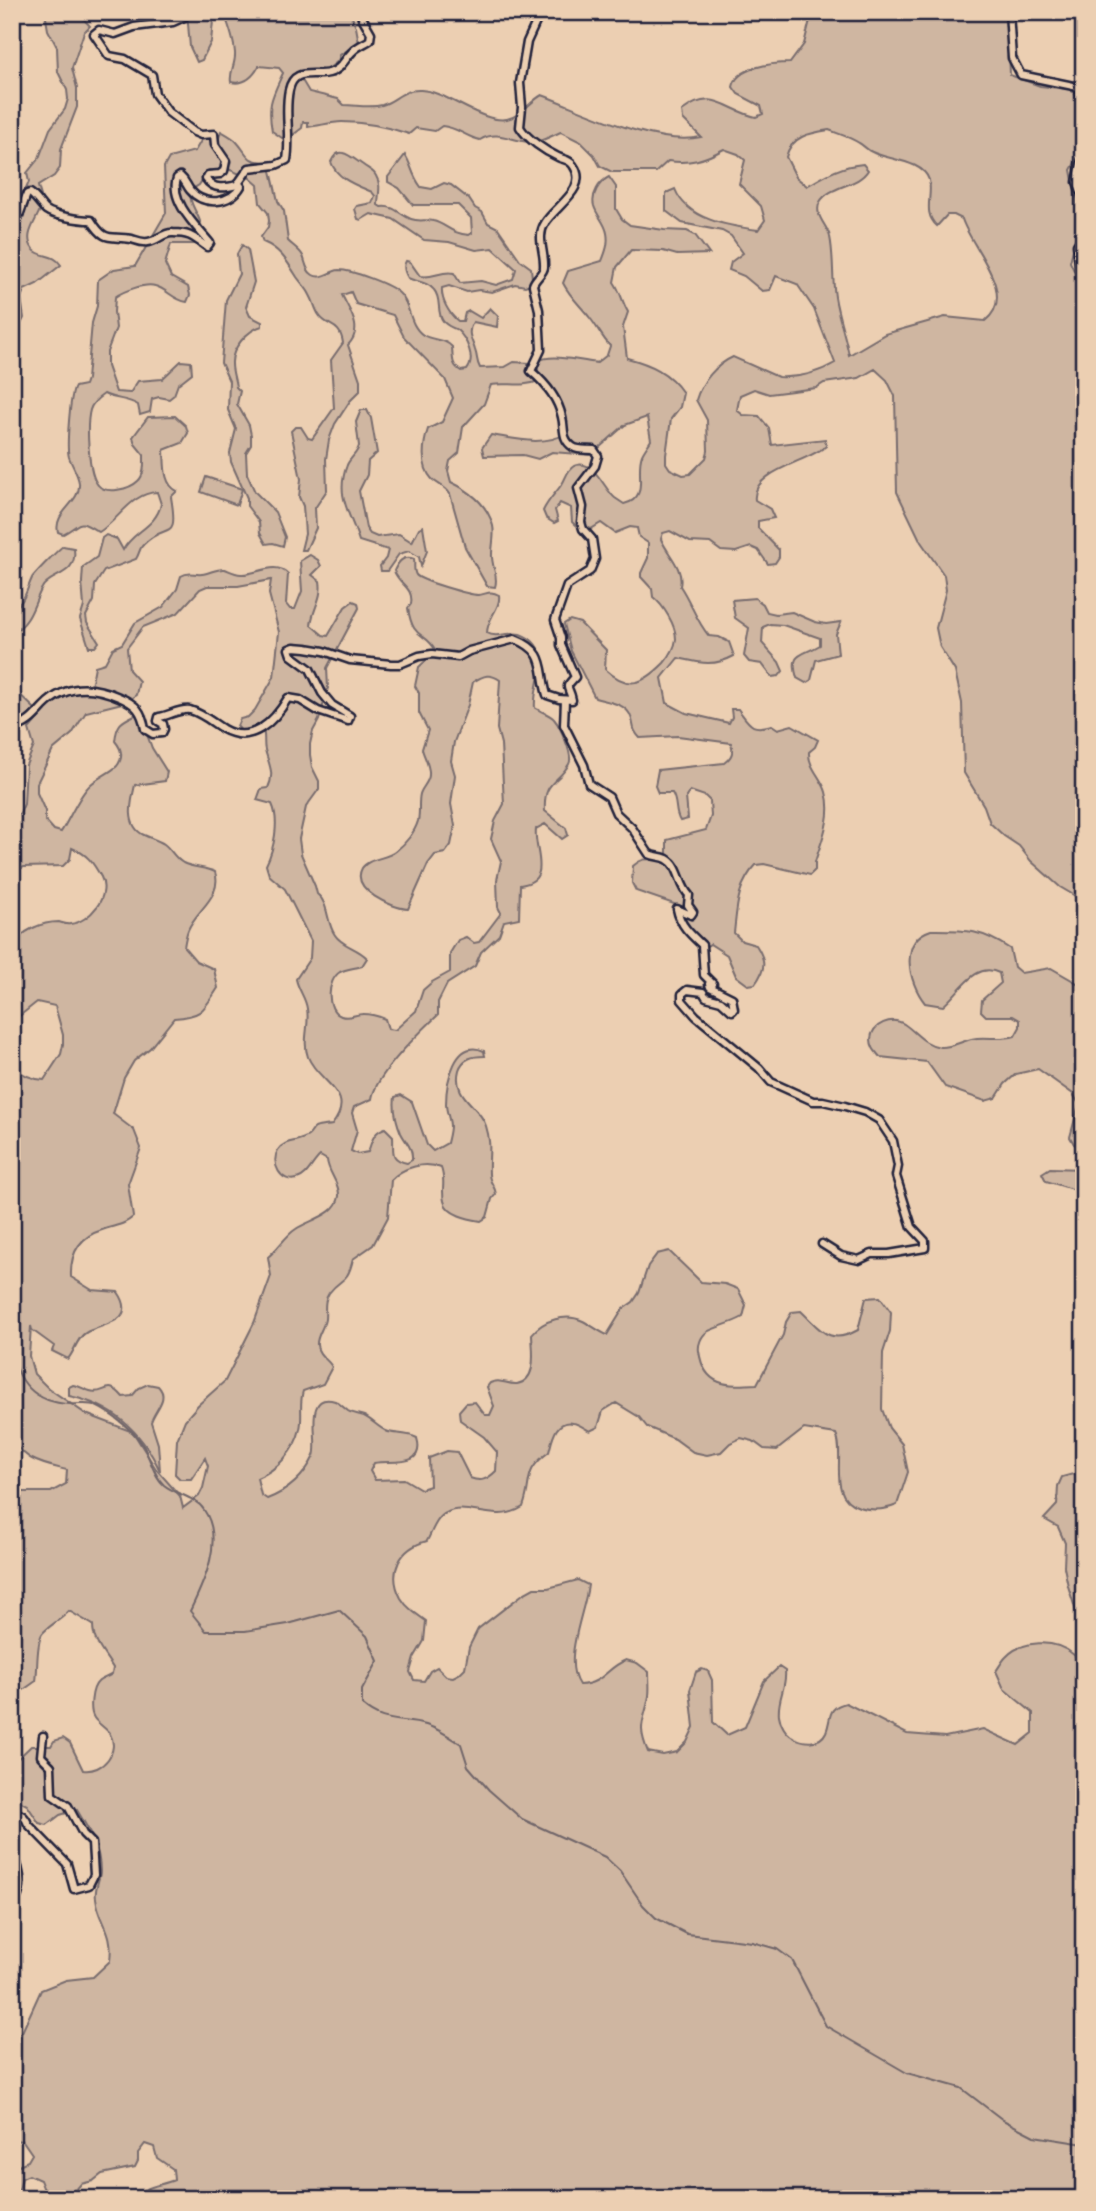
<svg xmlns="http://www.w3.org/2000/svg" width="1096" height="2211" font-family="'Comic Neue',sans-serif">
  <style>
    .green { fill: #cfb6a1; stroke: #786c6e; stroke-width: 2; fill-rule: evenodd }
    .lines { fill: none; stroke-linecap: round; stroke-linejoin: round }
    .stream { stroke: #706569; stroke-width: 2 }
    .minor-casing { stroke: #22223b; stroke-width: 11 }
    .minor { stroke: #eccfb2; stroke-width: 6 }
  </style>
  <rect width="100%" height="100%" fill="#eccfb2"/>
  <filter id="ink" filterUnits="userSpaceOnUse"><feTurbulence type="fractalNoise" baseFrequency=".0143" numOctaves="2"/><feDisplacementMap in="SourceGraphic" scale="14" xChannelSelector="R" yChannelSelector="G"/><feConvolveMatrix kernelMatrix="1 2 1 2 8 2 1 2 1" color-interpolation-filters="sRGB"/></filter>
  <g filter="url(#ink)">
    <g class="green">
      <path d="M45 12H77L90 26 84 32 72 68 77 88V107L61 149 60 168 54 176 38 186C39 191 42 197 42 202 41 217 21 234 33 249 40 258 54 253 61 265L37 284 24 290 21 298 24 318 12 341V223L22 220C27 211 28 205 23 196L29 182 27 173 39 158 50 129 65 109 68 99 67 90 58 72 57 47 48 30Z"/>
      <path d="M187 12H350L356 27 359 43 340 55 338 61 327 70 297 72 309 92 338 99 344 105C356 105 370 108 382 105 396 101 402 89 421 90 446 91 483 124 507 119 522 116 529 102 542 95 585 111 656 147 701 137L683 119 682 111C714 87 725 110 756 117L763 114 761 106 738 94 733 87C736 67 772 63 790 63L804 44 812 12H1004L1008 23 1010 75 1040 86 1069 89 1079 97 1082 114 1081 139 1079 156 1071 170 1077 202V233L1070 262 1076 275 1084 282V897H1077L1060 887 1031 861 1019 846 1004 836 990 823 984 806 964 773 962 703 955 671 940 647 936 628 946 590 944 575 921 542 897 492 895 396 887 380 875 369 859 378 824 383 816 388 769 394 754 389 740 395 737 410 743 415 759 416 769 428 772 445 825 439 826 446C808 462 751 471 755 500L770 509 774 518 758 521V528L779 550V557L775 563 768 564 758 550 751 547 736 552 721 551 710 543 690 542 670 531 663 533 661 539C668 555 684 568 680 586 691 602 696 621 709 636L719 637 729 642 734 656C714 667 700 663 678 658L662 678 667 703 686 713 729 723 732 717 731 709H738C750 725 751 731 772 725L778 729 792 725 818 740 815 747 809 752C808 767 822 778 826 792 833 816 822 839 815 862V870L810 875 764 864 756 865C737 885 737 907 734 933L742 941 756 945C766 960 766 969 755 984L748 985 736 976 727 955 710 944 704 948 686 926 677 905 636 891 632 883 633 866C641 859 646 858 657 860L667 853V840L706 830 711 816 710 801 705 796 690 791 686 797 688 819 680 821C674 812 678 802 672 793H658L655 786 658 770 724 763C732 757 734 752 731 743L678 736 640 738C631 728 635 727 631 717 626 703 608 702 595 698L571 651 564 624 570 620 580 623 606 650 605 669C629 691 643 684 664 663 670 656 675 648 676 639 676 625 663 605 653 597L652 589 641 577V573L648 558V543L639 537 637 528 630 527 615 533 601 523 591 529 582 524 575 525 572 522 571 508 560 503 555 510 558 521 554 523 546 518 543 511C548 500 555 494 562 484 566 478 567 470 574 466 593 457 604 489 615 498 618 500 621 502 624 504 650 498 635 472 642 455 644 450 649 444 651 440L647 417 625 425 591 455 552 452 538 459 523 455 484 456 482 448 491 435C516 439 544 447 567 433 568 408 553 391 538 373V361C551 353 581 361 597 363L607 355 610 346C601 336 598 328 590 318 581 306 570 297 563 283L568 271 602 261C606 251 609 243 607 233 605 222 597 216 594 206 591 195 599 182 609 177L616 187V209L622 219 630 225 664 230 687 231 695 235 709 254 677 255 663 251 631 250 617 267 614 282C621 292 622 302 628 312L623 327 627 358C650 364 669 372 683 393L680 407 671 419 666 455V463L670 469 683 475 690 474 706 458 708 451 707 420 696 400C701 382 717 364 733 357L778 377C798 378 818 373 835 363L814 309 797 284 776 276 770 290 762 291 744 276 729 270 731 262 743 253 731 236 722 231 682 223 666 211V193L675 189C687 220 729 226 758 230L765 220 761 206 739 184 745 160 738 154 724 149C704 160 690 164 668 161L656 172H612L600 166 594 155 581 142 561 132C553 135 543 141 535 142 515 144 499 128 480 140 466 137 457 127 442 126L435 131 416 128 409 134C388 127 364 122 342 122 331 122 319 126 308 127V122H303L302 128 293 135 282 138 272 131C267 104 272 97 283 73L279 68 259 66C253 77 244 85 231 82 229 72 236 64 235 53 234 40 229 26 224 13L213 21 211 42 202 60 197 62 190 47ZM829 130C839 134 850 137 859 143 863 145 867 150 872 152 887 160 923 160 929 180 933 196 922 213 937 226L947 215H954L962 219C971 248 1019 294 985 321L945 317 885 334 849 355C845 335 838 316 835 297 832 277 834 256 830 237 828 226 813 215 820 202 830 185 858 187 868 170L863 164C840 166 826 175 807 186L796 177 786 157C791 136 810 133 829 130Z"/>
      <path d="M221 131C226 134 232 137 236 141 250 156 245 162 269 162L278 201 284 211 288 241C293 246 300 250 303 256 306 263 306 271 313 275 322 280 330 271 339 270 351 270 390 284 399 293 411 303 408 325 423 335 433 341 444 338 452 347 453 357 451 365 461 371L467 370C476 359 467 339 457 330 452 327 446 326 443 321 436 312 442 299 434 290 428 282 417 282 408 278 405 273 402 267 406 261L410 262 420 276C432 279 442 270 454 273L460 283 481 281 496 285 513 279 516 269 493 248 476 250 449 242 424 240 393 219 371 214 361 220 358 219 355 209 357 206 372 203 375 196 372 192C356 185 337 179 331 162 339 143 352 158 363 165 368 169 374 171 376 176 382 186 378 194 378 205L381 207C394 205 400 215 411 219 419 222 426 219 433 221 446 224 451 234 469 235L472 233 471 218 458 205H413L399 188 388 182V177L405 155C412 165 411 174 421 187L432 189 444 183 451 185 469 199 475 208 482 212 488 223 498 228 520 260 531 268 532 278 530 284 525 286 515 284 492 292 479 290 467 292 449 286 442 288C441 300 449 314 458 321H463L465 313 469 311 481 318 490 308 498 316 497 327 473 322C466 334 472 339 475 350 478 358 476 361 480 368L505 367 514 362 529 363 528 372 538 381C523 388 507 382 491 385L484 404 463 427 459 453 450 461 448 471 451 482C470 491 488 505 493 526 495 535 492 544 492 554 491 566 499 575 495 587L487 586 465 547 450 494C445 486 438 485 432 479 420 466 423 444 428 429L442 422 453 398 445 379 404 337 393 315 356 304 351 292 342 295C350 312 364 329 348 345L360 380V391L350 401 335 424 329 440 326 459 327 490 315 508 316 528 306 550H301L305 534 303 506 299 497 301 479 291 431 295 427H301L308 438 312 439 334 408 331 360 343 343C340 322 327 328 319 315 315 309 314 302 310 295 307 288 301 283 297 277 287 261 280 249 263 242L261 237 268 227 269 221 268 213 260 203 258 185 250 178 228 169 229 162 218 141Z"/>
      <path d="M209 138 223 165 220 170H209L199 185 191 190C186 210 213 222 196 244H171L165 264 171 277 188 287 190 295 187 302C173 300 167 289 155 286 145 283 123 291 115 297L114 312 116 328 107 352V366L116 392 130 393 138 381 162 379 181 361 191 362 192 373 178 384 174 395 169 399 159 397 152 399 150 412 140 415 138 405C127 398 116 400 104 394 98 398 92 403 90 410 86 425 88 474 98 485 106 495 130 489 138 481 145 475 144 463 144 455L135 444 133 437 148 417 175 416 186 426 188 433 182 443 164 450C165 465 163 484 177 491L171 497C179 544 166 521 144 544 139 548 140 553 136 559L104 571 95 585 94 601 86 616 87 623 99 642 95 647H89L80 619 84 606 82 582 83 567 97 557 102 538 106 535 117 539 123 550C133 531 156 527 161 504L157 492C131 493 119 520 99 532 75 518 84 523 63 534L58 532C53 512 81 503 79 483 78 474 72 466 69 457 66 447 70 394 75 387L85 385 87 379 92 323 97 306 98 280 114 269 135 266 166 213 164 167 169 158 195 151 202 139Z"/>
      <path d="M242 245 248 250 254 282 246 307 250 316 262 322V326C248 330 231 348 232 364 232 372 235 379 236 387L240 391 237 404 249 425 251 435V445L246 453 247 474 255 492 275 512 285 537 283 546 273 543 266 544 260 533 259 522 247 506V498L231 462 230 453 236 429 228 410 229 381 221 363 226 300 239 274 237 254Z"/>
      <path d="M361 410H367L371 418 377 453 368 461 367 475 359 491 366 528 370 534 377 537 399 534 412 542 419 528 423 526 427 551 421 566 419 557 409 551 399 554 387 571H381L380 566 386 558 388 550 359 541C350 512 335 496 347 465 350 458 357 454 359 446L356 422Z"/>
      <polygon points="206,477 242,489 237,505 201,492"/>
      <path d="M63 546 74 548C78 577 50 573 42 588 33 604 32 622 12 633V610C25 602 26 591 32 578 34 574 60 548 63 546Z"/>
      <path d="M310 555 318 560 321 566 312 575 320 581C323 598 313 608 311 625L323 635 328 636 345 607 353 601 358 603 359 608 327 668 328 688 319 720 313 731 310 744V755L312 767 319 781V789L306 807 299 839 301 854 315 886 317 894C329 903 326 922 335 935 342 946 358 948 367 958L362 966C356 968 346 969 340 972 327 980 325 1010 341 1016 349 1019 355 1014 363 1014 371 1014 378 1016 385 1019L388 1029 395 1030 416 1011 423 990 432 982 450 972V953L458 940 466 937 474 943 479 942 501 913 498 907 497 880 501 861 491 839 495 821 504 804 501 744 497 729 500 680C490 673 484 675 473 682L468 705 454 742 451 761 455 775 451 804 455 826 451 845 445 853 435 855 428 864 408 909C392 908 350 890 362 868 368 858 387 859 396 851 405 844 415 832 418 821 420 812 418 802 420 794 422 787 429 782 429 775 430 766 424 757 422 749L428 730 419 713V693L415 686 419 667 436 651C425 630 413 642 408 608L411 604C414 587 399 585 394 571 398 562 403 555 414 559 415 564 413 570 416 575 421 581 470 595 478 595 487 594 490 590 499 595 501 608 487 618 487 633 497 639 509 631 520 634 557 647 532 684 535 708 540 711 551 715 554 719 560 726 574 756 569 764 558 784 543 780 545 811L566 828 568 835 562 839 545 824 536 829C533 849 554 881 520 885L519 918 504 921 499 935 481 952 475 966 447 984 438 1002V1015C420 1032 375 1075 372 1099L354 1107 352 1113 357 1130 351 1151 357 1154 368 1152C372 1141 373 1132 385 1128L393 1136C394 1152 389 1159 407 1163L412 1160C413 1147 406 1143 401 1133 396 1121 393 1110 395 1097L401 1095 412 1102 427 1145 433 1151 447 1143C448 1138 450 1132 450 1126 450 1119 446 1112 446 1104 446 1082 455 1038 484 1051L485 1056C473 1056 463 1058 459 1070 452 1098 479 1104 486 1126 492 1145 488 1156 489 1174 489 1182 495 1186 496 1194L492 1199 487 1217 481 1221C469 1219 447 1215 444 1201 441 1189 446 1181 441 1168 425 1161 403 1167 391 1180L388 1217 373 1245 353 1259C347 1285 342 1276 329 1293 323 1302 326 1310 325 1319 324 1328 316 1336 317 1345 318 1356 328 1359 332 1367L323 1384 303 1391C299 1403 303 1417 300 1429 295 1451 277 1470 257 1478L261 1495 267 1499C288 1491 304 1477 314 1456 320 1443 302 1391 335 1401 339 1403 344 1408 348 1411 353 1414 359 1414 364 1416 372 1420 378 1427 386 1431 394 1435 405 1432 417 1438 426 1470 390 1459 374 1463L370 1471 375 1480 404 1479 421 1489 430 1486 429 1458 447 1451 457 1452 470 1478C481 1482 487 1480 496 1471L497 1452 484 1437 460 1420 459 1411 466 1403 475 1402 485 1415H490L494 1406 487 1387 490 1383C500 1378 507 1385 517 1384 539 1380 532 1348 532 1334 543 1320 566 1313 583 1321 591 1325 598 1331 607 1335L623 1309 633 1302 639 1293 648 1266 657 1254 669 1251 701 1282 725 1284 738 1289 746 1305 743 1317C733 1323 716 1327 707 1332 701 1336 698 1345 699 1351 704 1387 727 1386 757 1384L783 1335 786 1322 792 1312 801 1311C821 1330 829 1346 858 1330L866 1298 880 1297 891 1312 890 1331 883 1353 882 1409 889 1428 902 1444 908 1472 897 1505C885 1510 872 1511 859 1507 826 1497 846 1454 836 1434L804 1429 777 1450 764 1449 753 1441 741 1438 730 1443 721 1452 707 1455 693 1452 675 1439 647 1427 639 1417 616 1403 603 1411 598 1427 590 1431C585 1429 578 1423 573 1423 555 1419 552 1441 549 1452 522 1472 533 1479 523 1507 495 1525 466 1501 446 1513 436 1518 432 1532 427 1541 400 1548 387 1572 401 1598 407 1608 416 1614 426 1621L424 1641 414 1658 410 1672 414 1680 424 1681 430 1671 437 1667 446 1676 453 1677 459 1674 465 1668 469 1647 478 1629 523 1594 534 1588H548L578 1580 588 1585C585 1612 562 1660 579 1685 603 1684 606 1668 626 1660L637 1663 649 1672C649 1680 650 1688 649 1696 645 1722 636 1723 648 1752L663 1755 677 1752 687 1742 694 1727 690 1690 696 1672 702 1669 708 1671 712 1680 713 1722 727 1735 745 1727 764 1681 779 1667 785 1671C787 1686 777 1700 779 1715 780 1723 785 1733 793 1737 803 1743 820 1745 826 1732 832 1718 826 1708 846 1703L907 1734 945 1737 983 1729 1018 1745 1033 1733V1713L1004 1689 996 1671C999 1667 1002 1661 1006 1657 1022 1640 1055 1638 1074 1655 1079 1659 1081 1669 1084 1675V2199H132C144 2186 159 2186 174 2180L173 2169 157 2158 154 2147 145 2144 138 2153V2161L135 2167 102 2174 93 2181 81 2184 68 2199C48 2199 47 2199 40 2180L29 2175 22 2178 19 2190 12 2199V2168L28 2161 32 2154 23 2141 12 2140V2038L22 2032 41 1990 66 1980 93 1977 110 1961C114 1929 99 1923 96 1898 94 1888 100 1880 100 1871 100 1847 89 1830 77 1810L60 1815 47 1825 39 1823 27 1805 12 1797V1764L31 1746H51L54 1741 63 1738 70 1743 83 1770C103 1773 120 1751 110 1734 106 1728 98 1724 94 1718 89 1711 91 1688 98 1682 101 1679 108 1677 112 1674L113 1668C104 1653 93 1643 93 1625L69 1611C62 1619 47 1627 42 1634 36 1644 38 1669 36 1681L12 1698V1492H51L66 1484 67 1470C55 1467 43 1465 32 1459 24 1455 20 1448 12 1444V1066C22 1075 31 1079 44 1080L61 1054 63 1045V1035L55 1006 37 1002 12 1022C12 1008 9 955 13 946 22 930 42 922 59 922 63 923 66 925 70 924 90 922 111 896 101 877 93 862 87 854 72 848L70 859 63 866 24 867 12 872V819L20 813 24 804 26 765 34 746 29 729 49 706 92 682 95 666 105 663 113 648 122 644 135 623 163 607 177 589 181 576C189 571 194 575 202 574 210 573 217 568 225 569 230 571 235 574 241 574 257 575 275 560 288 574L286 604 290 609H295L302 591 300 561ZM271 580 269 594 279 632 274 677 255 710 248 717 240 719 237 726 242 732 262 728C266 735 263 742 265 750 269 765 275 773 268 788L261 789 257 800 272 804C280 821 274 849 266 865L269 875 285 889 311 941 310 958 296 979C298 990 306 998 307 1009 310 1025 302 1041 308 1057 318 1083 358 1092 332 1125 327 1126 319 1126 315 1128 312 1130 311 1134 308 1136 298 1143 285 1139 278 1150 270 1163 281 1184 297 1179 308 1176 312 1163 320 1156L327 1160C328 1173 340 1183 339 1196 337 1215 309 1220 296 1229 285 1236 279 1248 268 1257L271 1276 254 1323 225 1381 198 1405 185 1420 177 1440 175 1474 180 1479H191L205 1458 208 1466 203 1488 199 1496 183 1508 180 1496 156 1469 133 1432 86 1414 48 1388 34 1374 29 1356 31 1326 32 1330 54 1346 52 1351 68 1359C75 1351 77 1337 87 1332 102 1324 139 1322 118 1292L92 1290 71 1277C70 1254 79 1237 102 1230 115 1225 123 1226 133 1217L128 1184 141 1148 134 1130 113 1114 124 1078 134 1061 150 1048 174 1018C202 1016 203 1011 218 988L214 969 196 961 184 947C185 941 186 935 188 930 196 910 223 896 215 872 205 867 193 868 183 863 174 858 171 849 164 844 158 840 150 838 144 835 125 826 131 802 135 785L165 781 167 772 152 748 139 713C123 721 117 721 115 741 121 748 124 757 117 766 110 773 98 777 90 785 79 795 70 818 61 832L54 830 45 820V811L37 793V783L53 750 72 734 86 712 126 702 136 695 139 681 129 670 127 648 143 627 178 613 200 589 207 586H238Z"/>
      <path d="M755 598 763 604 767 612 776 614 792 612 815 622 826 624 841 622 836 634 838 654 816 660 811 680 806 683 797 678C789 652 802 656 820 645V638L783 625 770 624 763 627 762 643 779 662 783 671 779 676 772 677 762 664 749 662 744 656 749 628 735 618 732 600Z"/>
      <polygon points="12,673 15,690 35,709 30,718 12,723"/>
      <path d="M931 930C966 930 980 929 1010 949L1014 967 1021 973 1051 968 1077 983 1084 993V1150L1074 1144 1070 1137 1079 1104 1073 1094 1038 1069 1016 1074 1005 1084 996 1098 985 1101 945 1087 927 1062 880 1057C875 1051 871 1047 871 1039 872 1024 892 1016 904 1024 917 1033 923 1044 940 1047 952 1048 965 1039 977 1038 991 1037 1001 1040 1015 1036L1020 1027V1020L1013 1016H986L981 1011 982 1000 1001 983 999 973C975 961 960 992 943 1006L925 1003C908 982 899 940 931 930Z"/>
      <polygon points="1050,1168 1084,1169 1084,1190 1072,1189 1046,1181 1042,1173"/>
      <path d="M148 1384 158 1386C170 1398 155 1409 151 1422L158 1444 160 1471C142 1432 113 1405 69 1396V1387L73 1385C80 1386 83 1389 90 1391 105 1396 107 1378 123 1397L132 1396 139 1388Z"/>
      <polygon points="1073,1474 1084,1479 1084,1636 1068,1586 1064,1567 1065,1543 1058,1527 1044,1519 1057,1505 1058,1486 1062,1477"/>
    </g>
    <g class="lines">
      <g class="stream">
        <polyline points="12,1298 16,1306 12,1314"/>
        <path d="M12 1348C16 1382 35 1403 70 1404 79 1405 89 1402 96 1406 111 1413 137 1433 144 1447 150 1459 154 1476 164 1485 176 1495 195 1496 204 1510 225 1540 203 1584 190 1611L206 1631H245L288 1624 339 1610 367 1636 378 1661 362 1690V1705C383 1724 401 1718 426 1725 439 1729 449 1736 461 1744L468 1766 489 1790 522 1819 605 1857 620 1871 643 1905 656 1918 687 1934 752 1942 777 1949 792 1960 826 2026 907 2073 961 2088 1003 2120 1034 2136 1084 2144"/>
      </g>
      <g class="minor-casing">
        <g id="minor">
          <path d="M186 12 184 17 173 22 134 27 115 34 99 30 94 34 109 56 125 59 152 75 155 94 168 112 194 132 201 135 214 134 215 145 226 161 224 171 220 174 208 175 206 179C213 190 226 188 237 185L249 168 276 165 287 160C291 136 284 113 289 90 294 67 312 77 329 73 341 70 344 60 352 52 357 46 364 44 370 40L371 33 359 12"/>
          <polyline points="1009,12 1012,58 1021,75 1078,87 1084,105"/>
          <polyline points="1084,151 1077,182 1084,200"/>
          <path d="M12 217 20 213 27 194 30 193C37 198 40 205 46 210 54 216 80 220 91 220 106 244 110 235 132 239 138 241 142 243 148 242 158 241 163 232 173 233 191 233 194 238 207 247L210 243C197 227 169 201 177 178L180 176C186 181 186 185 190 190 204 207 231 204 241 186L238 183"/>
          <polyline points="1084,235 1077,245 1080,273 1084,278"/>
          <path d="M565 700 564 725 584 765 589 784 609 797 616 813 632 828 649 854C655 857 661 856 667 859 680 866 679 885 689 895L688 905 693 912 691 915 677 909C680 925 690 934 702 945L704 975 713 984H709L710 987 732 998 734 1009 732 1011 721 1001 706 997 703 992 687 990 682 994V1000L696 1016 759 1068 771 1082 813 1101H823L845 1106 865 1112 879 1120 893 1141 898 1166 896 1176 912 1227 925 1241V1248L889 1254H872L859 1260 841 1256 822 1244"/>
          <path d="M12 729C27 725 33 718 43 707 65 684 92 685 119 697 136 704 142 711 145 729L153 734 162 733 164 729 163 724 158 721 159 717C168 716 181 708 190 710 203 714 212 722 223 729 251 745 274 722 288 698L300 700 318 711 348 721 350 716 332 705 322 693 310 669 291 655 289 649 294 647 306 648 324 651 350 660 391 664H400L419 656 432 654 458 657 469 651 515 639C548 652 539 669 547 695L559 699 572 700C569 684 563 690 575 677L561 645V638L555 620 567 586 590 571 595 559 592 539 583 529 581 522 583 507 578 488 595 466 598 456 594 450C587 449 579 451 573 447 561 439 565 428 562 417 558 398 545 383 531 371L541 350 539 310 533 285C535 278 544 273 544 267 545 252 536 237 545 223 555 206 590 188 573 165 569 159 564 160 558 157 545 151 527 139 520 127L522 107 520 83 527 42 537 20 535 12"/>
          <path d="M12 1813C21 1813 25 1816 28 1824L67 1864 74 1889 89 1885 94 1875 92 1843 83 1834 68 1806 52 1795 51 1766 41 1756 43 1736"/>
          <path d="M12 1851C20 1868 26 1889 12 1905"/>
        </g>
      </g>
      <use href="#minor" class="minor"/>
    </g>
  </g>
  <rect width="1096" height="2211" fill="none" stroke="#eccfb2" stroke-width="42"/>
  <rect x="21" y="21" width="1054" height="2169" fill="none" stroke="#22223b" stroke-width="2.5" filter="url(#ink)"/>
</svg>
